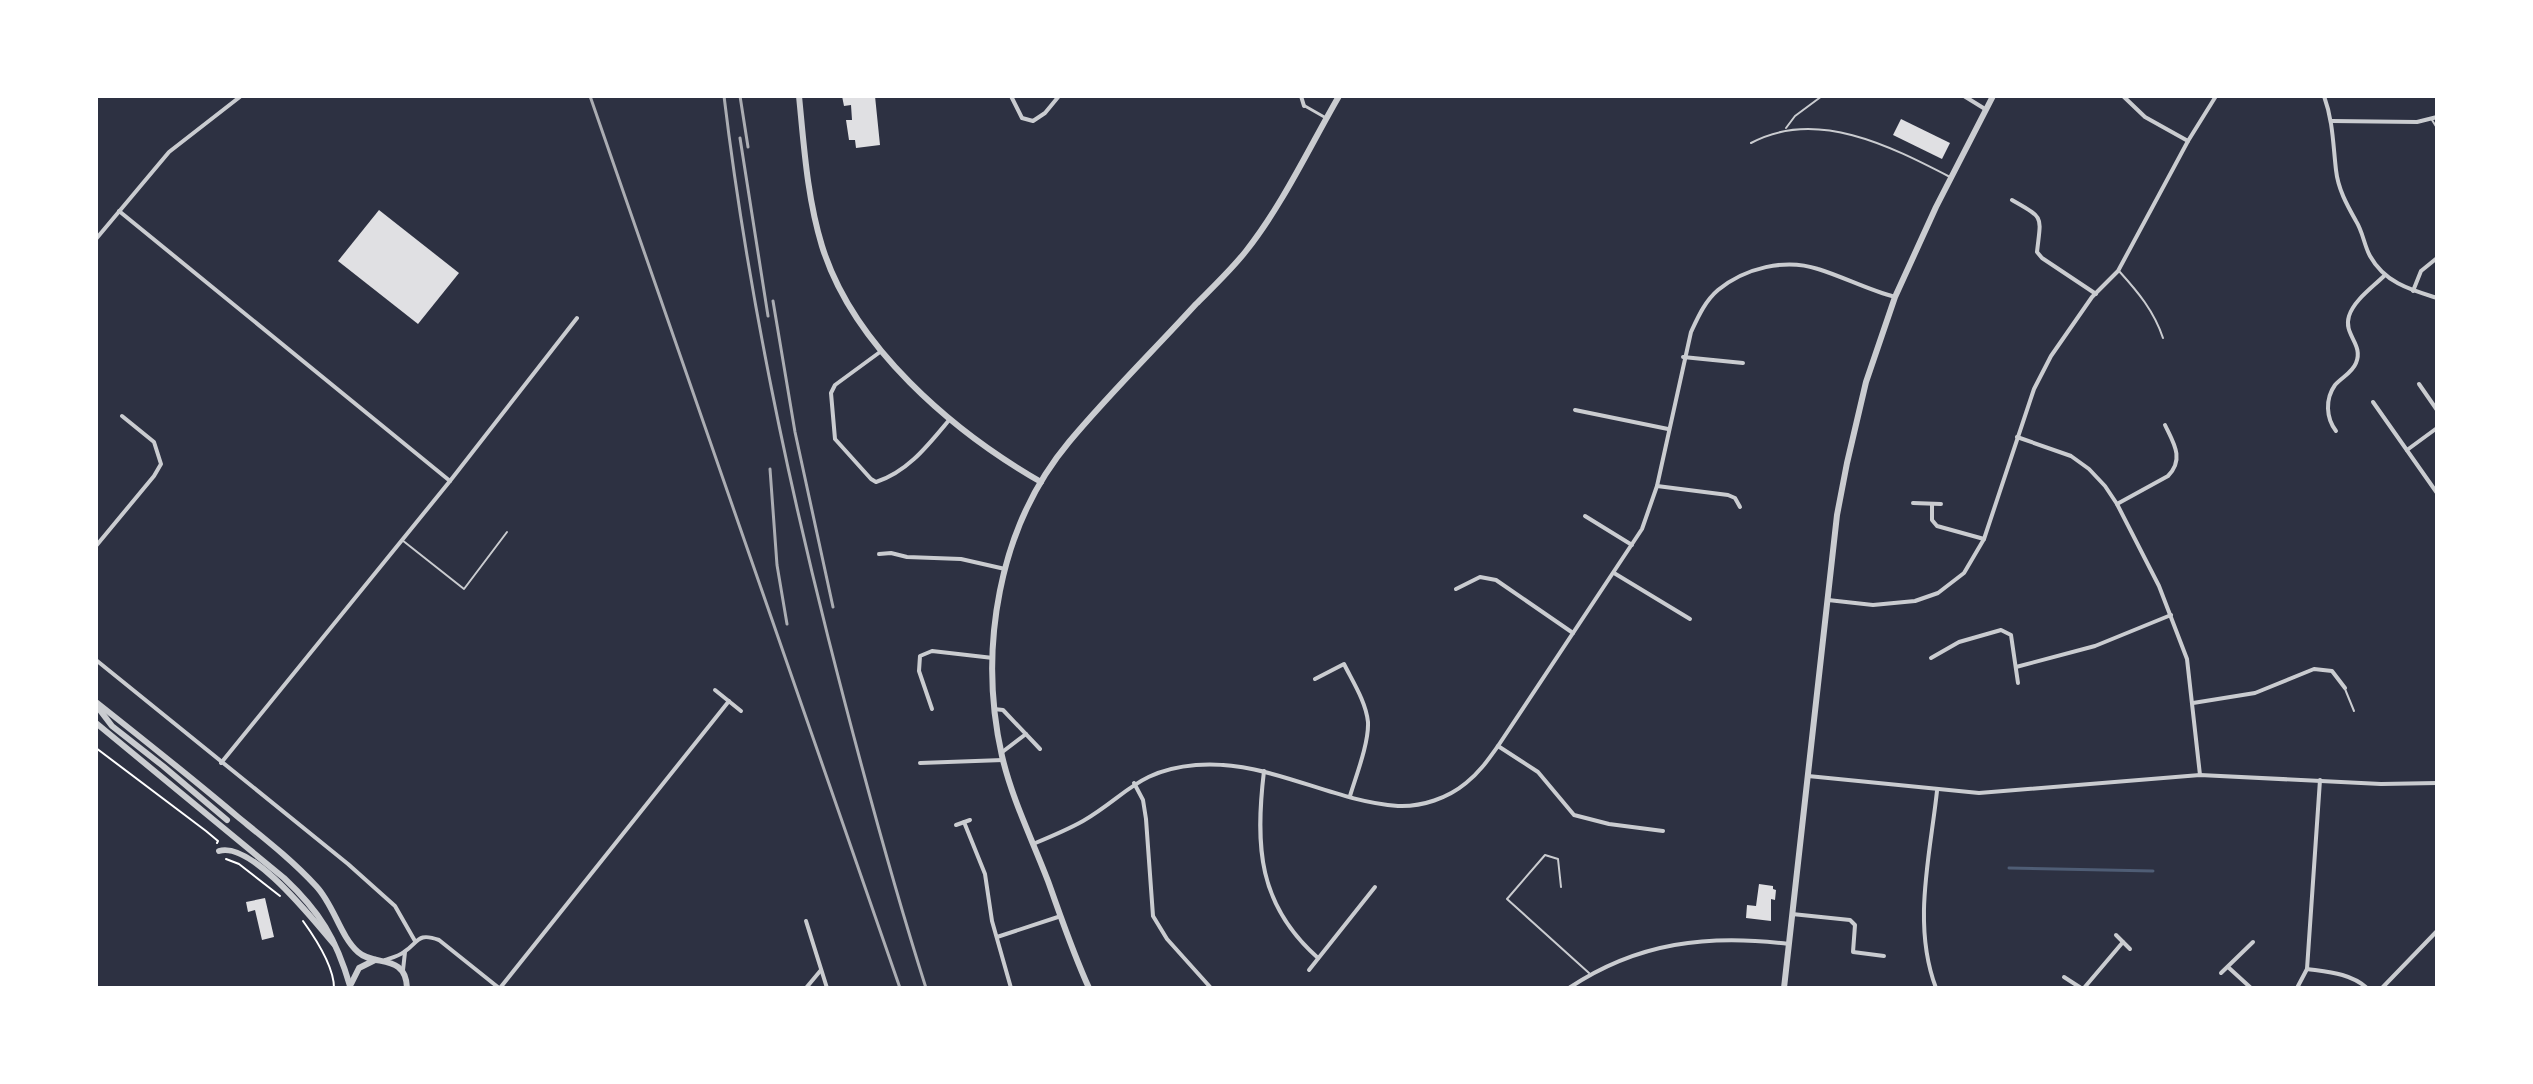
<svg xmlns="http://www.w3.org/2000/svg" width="2533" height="1084" font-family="'PT Sans',sans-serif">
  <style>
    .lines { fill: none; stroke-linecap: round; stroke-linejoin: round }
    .stream { stroke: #4f5d75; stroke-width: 3 }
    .building { fill: #e0e0e3 }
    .path { stroke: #fff; stroke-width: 2 }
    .service { stroke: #caccd0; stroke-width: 2 }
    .pedestrian { stroke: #caccd0; stroke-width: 3 }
    .minor { stroke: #caccd0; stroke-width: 4 }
    .tertiary { stroke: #caccd0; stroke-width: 6 }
    .rail { stroke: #abadb3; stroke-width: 3 }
  </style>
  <rect width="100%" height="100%" fill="#2d3142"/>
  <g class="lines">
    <polyline class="stream" points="2009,868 2153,871"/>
  </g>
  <g class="building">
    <polygon points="842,96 875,96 880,145 856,148 855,140 849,140 846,120 852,120 851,105 844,106"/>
    <polygon points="1901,119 1950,143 1942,159 1893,135"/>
    <polygon points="379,210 459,273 418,324 338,261"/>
    <polygon points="1759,884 1773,886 1773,889 1776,890 1775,900 1771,899 1771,921 1746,918 1747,905 1756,906"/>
    <polygon points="265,898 274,937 262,940 255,910 248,912 246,902"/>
  </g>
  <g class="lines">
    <g class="path">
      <polyline points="96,748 206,831 218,841 217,843"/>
      <polyline points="226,859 239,864 280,896"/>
      <path d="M303 921C316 939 334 966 334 988"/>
    </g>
    <g class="service">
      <polyline points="2432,120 2437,128"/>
      <polyline points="1786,128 1795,116 1822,96"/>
      <path d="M1751 143C1816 108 1890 146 1950 177"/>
      <path d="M2119 271C2138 292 2154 311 2163 338"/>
      <polyline points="402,540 464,589 507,532"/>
      <polyline points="2345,689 2354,711"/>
      <polyline points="1561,887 1558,859 1545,855 1507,899 1589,973"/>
    </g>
    <polyline class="pedestrian" points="1305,106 1326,118"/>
    <g class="minor">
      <polyline points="1011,96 1022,118 1033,121 1045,113 1059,96"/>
      <polyline points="1301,96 1304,106"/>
      <polyline points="1964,96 1985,109"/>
      <polyline points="2123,96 2145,117 2188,141"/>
      <path d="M2324 96C2333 121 2333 144 2336 170 2338 189 2347 205 2356 221 2363 232 2364 245 2370 256 2385 283 2411 290 2437 298"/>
      <polyline points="2332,121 2417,122 2437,117"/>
      <path d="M2012 200C2045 219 2041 215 2037 252L2042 258 2096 294"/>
      <polyline points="119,211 450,481"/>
      <polyline points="96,239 169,152 241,96"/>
      <polyline points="2413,291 2421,271 2437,258"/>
      <path d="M880 352 835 385 831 393 835 439 871 479 876 482C908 472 929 444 950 419"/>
      <polyline points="1683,357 1743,363"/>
      <polyline points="2419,384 2437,410"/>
      <polyline points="2373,402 2437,493"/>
      <polyline points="1575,410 1668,429"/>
      <path d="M2336 431C2326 418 2325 399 2335 385 2342 377 2352 373 2356 363 2364 344 2343 335 2349 316 2354 300 2373 287 2385 275"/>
      <polyline points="2017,437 2071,456 2089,469 2105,486 2117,504 2159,586 2187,659 2200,775"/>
      <polyline points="2407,450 2437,428"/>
      <polyline points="1657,486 1728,495 1735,498 1740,507"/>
      <polyline points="1913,503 1941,504"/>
      <polyline points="1932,504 1932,520 1937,526 1984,539"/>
      <path d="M2117 504 2168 476C2185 459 2173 442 2165 425"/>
      <polyline points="1585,516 1632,545"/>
      <polyline points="96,546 154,476 161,464 154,442 122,416"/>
      <polyline points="879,554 891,553 907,557 961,559 1005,569"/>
      <polyline points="1614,573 1690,619"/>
      <polyline points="1456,589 1480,577 1496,580 1573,633"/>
      <polyline points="1828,600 1873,605 1915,601 1938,593 1964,573 1984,539 2034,389 2051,356 2092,297 2118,271 2188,141 2216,96"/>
      <polyline points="1931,658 1959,642 2001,630 2011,635 2018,683"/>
      <polyline points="96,660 348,864 395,906 415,941"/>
      <polyline points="2016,667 2095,646 2171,615"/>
      <path d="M1315 679 1344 664C1353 682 1366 702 1368 722 1369 743 1356 776 1350 796"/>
      <polyline points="715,690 741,711"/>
      <polyline points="2193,703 2255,693 2314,669 2332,671 2345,688"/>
      <polyline points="932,709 919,671 920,656 932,651 993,658"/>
      <polyline points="994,709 1003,710 1040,749"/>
      <polyline points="1498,746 1538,772 1574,815 1609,824 1663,831"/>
      <polyline points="1001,753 1026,734"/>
      <polyline points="221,763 450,481 577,318"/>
      <polyline points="920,763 1003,760"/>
      <path d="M1264 771C1255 846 1258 905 1318 958"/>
      <polyline points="1808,776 1979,793 2200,775 2381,784 2437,783"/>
      <polyline points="1134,783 1143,800 1146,819 1153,916 1167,939 1211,988"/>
      <polyline points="964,822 985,874 992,921 1011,988"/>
      <polyline points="956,825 970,820"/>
      <path d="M1033 844C1050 837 1067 830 1083 821 1127 795 1138 770 1196 765 1267 759 1329 801 1398 806 1422 807 1448 798 1466 783 1479 773 1488 760 1498 746L1642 529 1657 486 1691 332C1698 317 1705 301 1718 290 1745 268 1785 258 1818 269 1844 277 1868 290 1895 297"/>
      <polyline points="1792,914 1850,920 1855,925 1853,952 1884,956"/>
      <polyline points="806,921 827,988"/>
      <polyline points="2116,935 2130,949"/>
      <polyline points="997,937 1061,916"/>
      <path d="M385 960C391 958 399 956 404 952 419 942 417 932 439 940L499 988"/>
      <polyline points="2228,967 2251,988"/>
      <path d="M2307 969C2328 972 2350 973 2367 988"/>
      <polyline points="403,970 405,952"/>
      <polyline points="1309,970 1375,887"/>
      <polyline points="2221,973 2253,942"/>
      <polyline points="2064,977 2081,988"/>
      <polyline points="500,988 729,701"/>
      <polyline points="806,988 821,970"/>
      <path d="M1569 988C1638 942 1708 934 1789 944"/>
      <path d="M1936 988C1912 925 1930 856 1937 791"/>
      <polyline points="2084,988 2123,942"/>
      <polyline points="2297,988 2307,969 2320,780"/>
      <polyline points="2382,988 2437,931"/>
    </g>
    <g class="tertiary">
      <path d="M799 96C804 146 807 197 822 246 853 346 952 431 1041 482"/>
      <path d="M96 702C144 740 192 778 238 817 265 839 292 860 316 886 334 905 340 936 358 952 374 967 406 953 407 988"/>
      <polyline points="96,705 112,726 163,766 227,820"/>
      <path d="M96 723 284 878C320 912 336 938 350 986"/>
      <path d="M219 851C252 841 314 921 334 944"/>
      <polyline points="351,984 359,968 375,960"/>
      <path d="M1089 988C1073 953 1061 917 1048 881 1032 839 1012 799 1002 756 978 650 998 527 1069 442 1109 394 1154 350 1196 304 1213 287 1231 270 1246 251 1283 204 1309 148 1339 96"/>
      <polyline points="1784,988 1837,515 1847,463 1866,382 1895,297 1936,207 1993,96"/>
    </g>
    <g class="rail">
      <polyline points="590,96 900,988"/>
      <path d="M724 96C746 279 783 459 828 637 858 755 889 872 926 988"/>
      <polyline points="740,96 748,147"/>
      <polyline points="740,138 768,316"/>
      <polyline points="773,301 795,432 833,607"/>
      <polyline points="770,469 777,565 787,624"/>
    </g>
  </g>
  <rect width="2533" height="1084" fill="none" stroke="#ffffff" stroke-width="196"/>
</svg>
